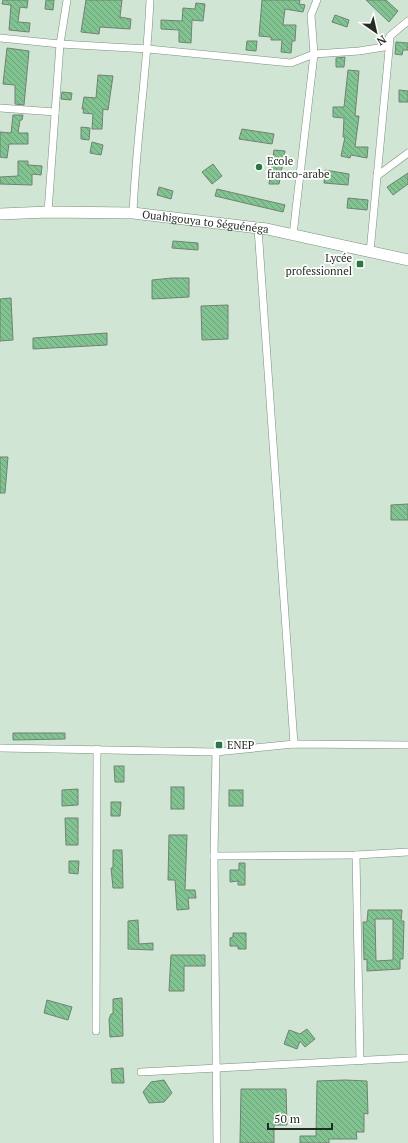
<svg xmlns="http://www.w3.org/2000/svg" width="408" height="1143" font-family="'PT Serif',serif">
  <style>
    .building { fill: url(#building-back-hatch); stroke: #708273; fill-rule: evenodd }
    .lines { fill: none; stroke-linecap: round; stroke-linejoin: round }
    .minor-casing { stroke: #7b8d7e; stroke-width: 8 }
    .primary-casing { stroke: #7b8d7e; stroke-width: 12 }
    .minor { stroke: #fff; stroke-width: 7 }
    .primary { stroke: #fff; stroke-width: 11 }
    .poi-dot { fill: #2b7644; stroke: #fff; stroke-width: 1.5 }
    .labels { text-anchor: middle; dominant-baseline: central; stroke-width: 3.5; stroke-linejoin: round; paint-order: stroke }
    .poi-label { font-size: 11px; fill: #252c26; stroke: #fff; text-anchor: start }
    .street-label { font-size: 11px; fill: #252c26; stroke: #fff }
  </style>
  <defs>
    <pattern id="building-back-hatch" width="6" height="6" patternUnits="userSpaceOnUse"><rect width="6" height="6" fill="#82c392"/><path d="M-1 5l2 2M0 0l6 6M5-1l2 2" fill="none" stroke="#6a9f77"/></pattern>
  </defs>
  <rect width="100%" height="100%" fill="#d1e5d5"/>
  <g class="building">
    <polygon points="3,0 28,0 27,8 20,7 18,22 30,23 29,32 9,30 11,5 2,4"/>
    <polygon points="46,0 54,0 53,10 45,9"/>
    <polygon points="86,0 122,0 120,17 131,19 130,29 100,27 99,34 81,32"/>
    <polygon points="262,0 300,0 299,4 305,5 303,12 285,9 283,25 296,25 295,41 292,41 291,53 281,52 282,40 271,40 271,37 259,36"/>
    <polygon points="366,0 386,0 398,11 389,22"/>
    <polygon points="196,3 205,4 203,21 192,20 191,43 179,42 179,30 161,29 161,20 182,21 183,8 195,9"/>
    <polygon points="335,15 349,20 347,27 332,22"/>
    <polygon points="247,41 257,41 256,51 246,50"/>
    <polygon points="396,42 408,43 408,50 403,50 402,55 395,54"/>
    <polygon points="7,48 29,51 24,105 15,104 15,85 3,84"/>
    <polygon points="345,57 344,67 336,67 336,58"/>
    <polygon points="348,70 359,71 355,116 359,116 355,147 368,147 367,158 351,155 350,158 341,156 345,137 343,137 344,118 333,117 333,107 344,107"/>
    <polygon points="98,75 113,76 108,110 103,109 102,129 92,129 93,114 83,113 84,109 82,109 84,97 96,98"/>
    <polygon points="399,90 408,91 408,102 399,102"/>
    <polygon points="62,92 72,93 71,100 61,99"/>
    <polygon points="13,115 23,115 22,120 20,120 18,133 28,133 28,144 9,144 7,158 0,157 0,132 11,133"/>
    <polygon points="81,127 90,128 89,140 81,139"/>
    <polygon points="242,129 274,134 272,144 239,139"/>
    <polygon points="92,142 103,145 101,155 90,153"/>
    <polygon points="274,150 285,151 279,184 269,184"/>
    <polygon points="18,161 28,161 28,165 42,166 41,175 32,174 32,185 0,184 0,177 18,176"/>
    <polygon points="213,164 222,176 212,184 202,172"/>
    <polygon points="325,170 349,174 348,185 324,183"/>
    <polygon points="408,173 408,184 393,195 387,187"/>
    <polygon points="159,187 173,191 171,199 157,195"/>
    <polygon points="217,189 285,205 283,212 215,196"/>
    <polygon points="348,198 368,200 367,210 347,208"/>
    <polygon points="173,241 198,243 198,250 172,248"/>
    <polygon points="172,278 189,278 189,297 152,299 152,280"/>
    <polygon points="11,298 13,340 0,341 0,299"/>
    <polygon points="228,305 228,339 202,340 201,306"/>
    <polygon points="107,333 107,345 33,349 33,338"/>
    <polygon points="0,457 8,457 5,493 0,493"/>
    <polygon points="408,504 408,520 391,520 391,505"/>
    <polygon points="13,733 65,733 65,739 13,740"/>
    <polygon points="114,766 124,766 124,782 115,782"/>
    <rect x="171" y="787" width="13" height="22"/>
    <polygon points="78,789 78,805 62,806 62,790"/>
    <rect x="229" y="790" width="14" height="16"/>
    <polygon points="111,802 121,802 120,816 111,816"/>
    <polygon points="65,818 78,818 78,845 66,845"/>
    <polygon points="169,835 187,835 185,890 195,890 196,898 188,898 189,909 177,910 175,880 168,880"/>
    <polygon points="113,850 122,850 123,888 113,888 111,868 113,868"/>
    <polygon points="69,861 79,861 78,874 69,873"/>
    <polygon points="239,863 245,863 245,885 238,885 238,881 230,882 230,870 239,870"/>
    <path d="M368 910H402L401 921H404L403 959H400V969L367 971V959L364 960 363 922H367ZM375 919H393V960L376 961Z"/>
    <polygon points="138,920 139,944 153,943 153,950 128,949 128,921"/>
    <polygon points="233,933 246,933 246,949 238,949 238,946 230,946 230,938 233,937"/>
    <polygon points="171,955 205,955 205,966 184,966 184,991 169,991"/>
    <polygon points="122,998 123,1036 110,1037 109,1019 111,1014 113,1014 113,999"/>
    <polygon points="47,1000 72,1007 68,1020 44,1013"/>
    <polygon points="307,1029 315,1039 305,1047 300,1041 297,1049 284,1044 289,1030 300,1034"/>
    <polygon points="123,1068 124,1083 112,1083 111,1069"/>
    <polygon points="164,1080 172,1093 164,1102 149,1103 143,1092 151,1082"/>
    <polygon points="345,1080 367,1081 368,1114 364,1113 364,1132 356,1132 357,1139 329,1139 329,1143 300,1143 300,1136 316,1136 317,1081"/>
    <polygon points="241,1089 286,1089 287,1125 274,1125 274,1143 240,1143"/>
  </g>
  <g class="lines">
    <g class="minor-casing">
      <g id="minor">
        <polyline points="0,38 60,44 148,49 291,63 314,54 359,51 384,47 390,36 408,21"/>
        <polyline points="0,108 55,112"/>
        <polyline points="377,176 408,153"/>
        <polyline points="48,212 60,44 67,0"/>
        <path d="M133 213C136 142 147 71 150 0"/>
        <polyline points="258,228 294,744"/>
        <polyline points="293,235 314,54 311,15 317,0"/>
        <polyline points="370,252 390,39"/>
        <polyline points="0,748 216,752 294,744 408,745"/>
        <polyline points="216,752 214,856 217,1143"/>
        <polyline points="356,855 360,1061"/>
        <polyline points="214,856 356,855 408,852"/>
        <polyline points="96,1031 97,749"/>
        <polyline points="141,1072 408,1058"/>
      </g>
    </g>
    <g class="primary-casing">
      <g id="primary">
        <path id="s1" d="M0 214 48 212 133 213 267 229 408 260"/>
      </g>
    </g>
    <use href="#minor" class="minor"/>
    <use href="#primary" class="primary"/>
  </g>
  <g class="poi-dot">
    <circle cx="259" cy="167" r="4"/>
    <rect x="356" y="260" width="8" height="8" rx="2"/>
    <rect x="215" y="741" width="8" height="8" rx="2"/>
  </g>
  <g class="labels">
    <g class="poi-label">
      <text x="267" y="161">Ecole<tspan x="267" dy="13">franco-arabe</tspan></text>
      <text x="352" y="258" text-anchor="end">Lycée<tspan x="352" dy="13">professionnel</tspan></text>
      <text x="227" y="745">ENEP</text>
    </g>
    <g class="street-label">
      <text stroke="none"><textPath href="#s1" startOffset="206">Ouahigouya to Séguénéga</textPath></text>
    </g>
  </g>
  <g transform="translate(376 32) rotate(146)" stroke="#ffffff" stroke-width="3" paint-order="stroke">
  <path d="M0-3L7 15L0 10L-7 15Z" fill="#252c26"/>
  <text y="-6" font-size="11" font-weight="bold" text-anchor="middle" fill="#252c26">N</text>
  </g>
  <path d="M268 1123v6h64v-6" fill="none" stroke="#252c26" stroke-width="2"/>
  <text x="274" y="1123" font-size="12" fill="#252c26" stroke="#ffffff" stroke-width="3" paint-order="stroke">50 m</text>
</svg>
